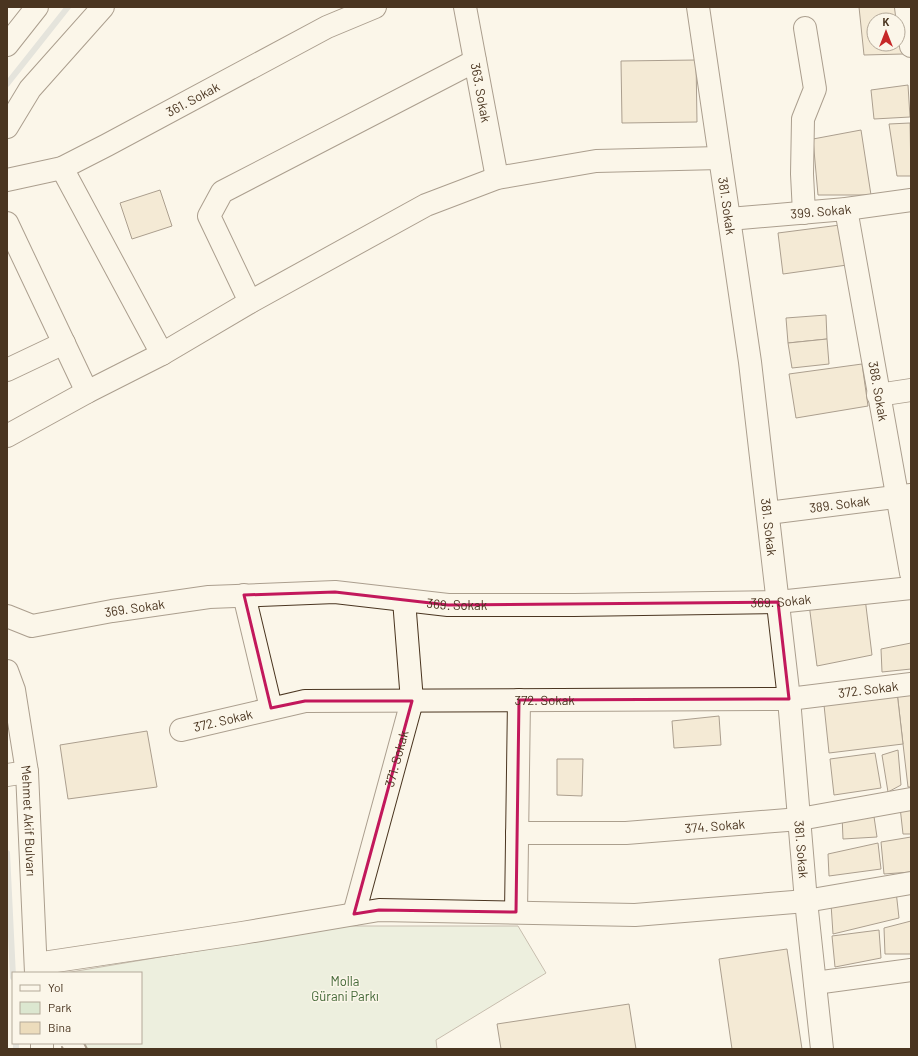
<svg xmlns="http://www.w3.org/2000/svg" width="918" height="1056" font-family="Barlow,sans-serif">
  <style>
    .green { fill: #dce7d0; stroke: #887966 }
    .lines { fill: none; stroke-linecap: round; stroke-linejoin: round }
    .stream { stroke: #c9cecd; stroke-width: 6 }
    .building { fill: #ecdcbc; stroke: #4a3520; fill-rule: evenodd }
    .minor-casing { stroke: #4a3520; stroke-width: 24 }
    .major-casing { stroke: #4a3520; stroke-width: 24 }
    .minor { stroke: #fbf6e9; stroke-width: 22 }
    .major { stroke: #fbf6e9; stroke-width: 22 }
    .wall { stroke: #4a3520; stroke-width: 2 }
    .marked { fill: none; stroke: #c2185b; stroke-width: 3; stroke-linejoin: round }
    .labels { text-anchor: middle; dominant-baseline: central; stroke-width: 3; stroke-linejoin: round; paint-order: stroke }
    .street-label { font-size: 13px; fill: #4a3520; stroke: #fbf6e9 }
    .park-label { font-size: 13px; fill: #436837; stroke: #fbf6e9 }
  </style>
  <rect width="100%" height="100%" fill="#fbf6e9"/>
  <polygon class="green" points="345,926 518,926 546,973 436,1040 437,1049 87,1049 84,1043 141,1043 141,973 65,973"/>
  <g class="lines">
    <g class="stream">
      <polyline points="7,84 68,7"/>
      <polyline points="7,853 13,977"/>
      <polyline points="16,1043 16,1049"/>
    </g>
  </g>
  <g class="building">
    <path d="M859 7H898L903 54 864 55ZM874 20H898V44H874Z"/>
    <polygon points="696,60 697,122 622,123 621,61"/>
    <polygon points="908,85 910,117 874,119 871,90"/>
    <polygon points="910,123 911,176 897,176 889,124"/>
    <polygon points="861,130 871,195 818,195 813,139"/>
    <polygon points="160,190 172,226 132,239 120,203"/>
    <polygon points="840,225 847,265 783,274 778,233"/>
    <polygon points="826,315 827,339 788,343 786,318"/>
    <polygon points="827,339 829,364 792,368 788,343"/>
    <polygon points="862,364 868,406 796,418 789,374"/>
    <polygon points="865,598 872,655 817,666 809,604"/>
    <polygon points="911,643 911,669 882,672 881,649"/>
    <polygon points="911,691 911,787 908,787 897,692"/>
    <polygon points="897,692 903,744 829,753 824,705"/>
    <polygon points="719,716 721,745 674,748 672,721"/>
    <polygon points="147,731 157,787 68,799 60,745"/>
    <polygon points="898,750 901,785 888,792 882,755"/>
    <polygon points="875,753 881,788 834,795 830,759"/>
    <polygon points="557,759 583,759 582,796 557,795"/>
    <polygon points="911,804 911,834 903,834 900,807"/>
    <polygon points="873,810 877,837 843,839 842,815"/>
    <polygon points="911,837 911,872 884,874 881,842"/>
    <polygon points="878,843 881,869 829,876 828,854"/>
    <polygon points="896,891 899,918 833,934 831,904"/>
    <polygon points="911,921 911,954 885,954 884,928"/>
    <polygon points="879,930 881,958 835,967 832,936"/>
    <polygon points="787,949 802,1049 732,1049 719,959"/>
    <polygon points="629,1004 636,1049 501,1049 497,1024"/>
  </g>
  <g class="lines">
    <g class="minor-casing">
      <g id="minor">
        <path id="s1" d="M465 7 497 178"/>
        <path id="s2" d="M698 7 750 362 789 699 806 901 822 1049"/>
        <polyline points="906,7 911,46"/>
        <polyline points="62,168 162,354"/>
        <path id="s3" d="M7 180 62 168 107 145 327 27 375 7"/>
        <path id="s4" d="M846 209 911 573"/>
        <polyline points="804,213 802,174 803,119 815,89 805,28"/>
        <path id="s5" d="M729 219 846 209 911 200"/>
        <polyline points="7,223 87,392"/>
        <polyline points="250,302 209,216 222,192 475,61"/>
        <polyline points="7,370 64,343"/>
        <polyline points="878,395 911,390"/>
        <polyline points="7,436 87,392 162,354 250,302 426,205 497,178 596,161 720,158"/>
        <path id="s6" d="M768 513 911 495"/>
        <polyline points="244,595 271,708"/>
        <path id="s7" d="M7 616 32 626 112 611 209 597 335 592 448 605H574L778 602 911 588"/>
        <path id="s8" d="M181 730 305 701 789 699 911 684"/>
        <polyline points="7,775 27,772"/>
        <path id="s9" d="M517 833H626L800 819 911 799"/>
        <polyline points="516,912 519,700"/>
        <path id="s10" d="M354 914 412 701 404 600"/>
        <polyline points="36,964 242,933 379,910 635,915 806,901 911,883"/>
        <polyline points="815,983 911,970"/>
      </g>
    </g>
    <g class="major-casing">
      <g id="major">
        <polyline points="7,45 37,7"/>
        <polyline points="7,127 30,89 103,7"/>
        <path id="s11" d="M7 671 14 690 27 772 36 973"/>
        <polyline points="42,1043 42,1049"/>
      </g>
    </g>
    <use href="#minor" class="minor"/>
    <use href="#major" class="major"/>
    <g class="wall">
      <polyline points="84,1043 87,1049"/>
      <polyline points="62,1047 63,1049"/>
    </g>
  </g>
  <path d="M0 0H918V1056H0ZM335 592 448 605 778 602 789 699 519 700 516 912 379 910 354 914 412 701H305L271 708 244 595Z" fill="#fbf6e9" fill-opacity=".55" fill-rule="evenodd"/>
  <path class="marked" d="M335 592 448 605 778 602 789 699 519 700 516 912 379 910 354 914 412 701H305L271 708 244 595Z"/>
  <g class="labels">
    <g class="street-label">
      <text stroke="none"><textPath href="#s1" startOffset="87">363. Sokak</textPath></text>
      <text stroke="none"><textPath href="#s3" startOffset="204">361. Sokak</textPath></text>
      <text stroke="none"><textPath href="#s2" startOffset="201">381. Sokak</textPath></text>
      <text stroke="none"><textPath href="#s5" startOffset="92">399. Sokak</textPath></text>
      <text stroke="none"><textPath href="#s4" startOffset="185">388. Sokak</textPath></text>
      <text stroke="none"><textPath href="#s6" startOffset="72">389. Sokak</textPath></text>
      <text stroke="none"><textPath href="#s2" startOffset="525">381. Sokak</textPath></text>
      <text stroke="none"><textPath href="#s7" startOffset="779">369. Sokak</textPath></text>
      <text stroke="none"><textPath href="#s7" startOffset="455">369. Sokak</textPath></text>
      <text stroke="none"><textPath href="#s7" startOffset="131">369. Sokak</textPath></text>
      <text stroke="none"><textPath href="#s8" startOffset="691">372. Sokak</textPath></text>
      <text stroke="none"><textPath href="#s8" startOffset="367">372. Sokak</textPath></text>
      <text stroke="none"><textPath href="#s8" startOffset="43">372. Sokak</textPath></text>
      <text stroke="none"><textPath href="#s10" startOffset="161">371. Sokak</textPath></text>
      <text stroke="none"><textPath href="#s11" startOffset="152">Mehmet Akif Bulvarı</textPath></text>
      <text stroke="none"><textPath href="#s9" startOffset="198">374. Sokak</textPath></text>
      <text stroke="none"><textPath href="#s2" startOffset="849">381. Sokak</textPath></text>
    </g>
    <g class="park-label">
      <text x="345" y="981">Molla<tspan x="345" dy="15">Gürani Parkı</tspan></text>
    </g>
  </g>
  <rect width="918" height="1056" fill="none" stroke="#4a3520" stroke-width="16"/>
  <rect x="12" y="972" width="130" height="72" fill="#fbf6e9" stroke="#b4a999"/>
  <rect x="20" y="985" width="20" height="6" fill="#fbf6e9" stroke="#b4a999"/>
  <text x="48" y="992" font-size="12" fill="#4a3520">Yol</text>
  <rect x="20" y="1002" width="20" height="12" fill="#dce7d0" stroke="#b4a999"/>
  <text x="48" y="1012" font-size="12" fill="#4a3520">Park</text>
  <rect x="20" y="1022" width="20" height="12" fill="#ecdcbc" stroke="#b4a999"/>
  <text x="48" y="1032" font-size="12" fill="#4a3520">Bina</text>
  <g transform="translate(886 32)"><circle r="19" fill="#fbf6e9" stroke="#b4a999"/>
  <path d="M0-3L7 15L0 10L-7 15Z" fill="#c62828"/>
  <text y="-6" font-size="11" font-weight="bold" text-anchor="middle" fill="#4a3520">K</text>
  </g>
</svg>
